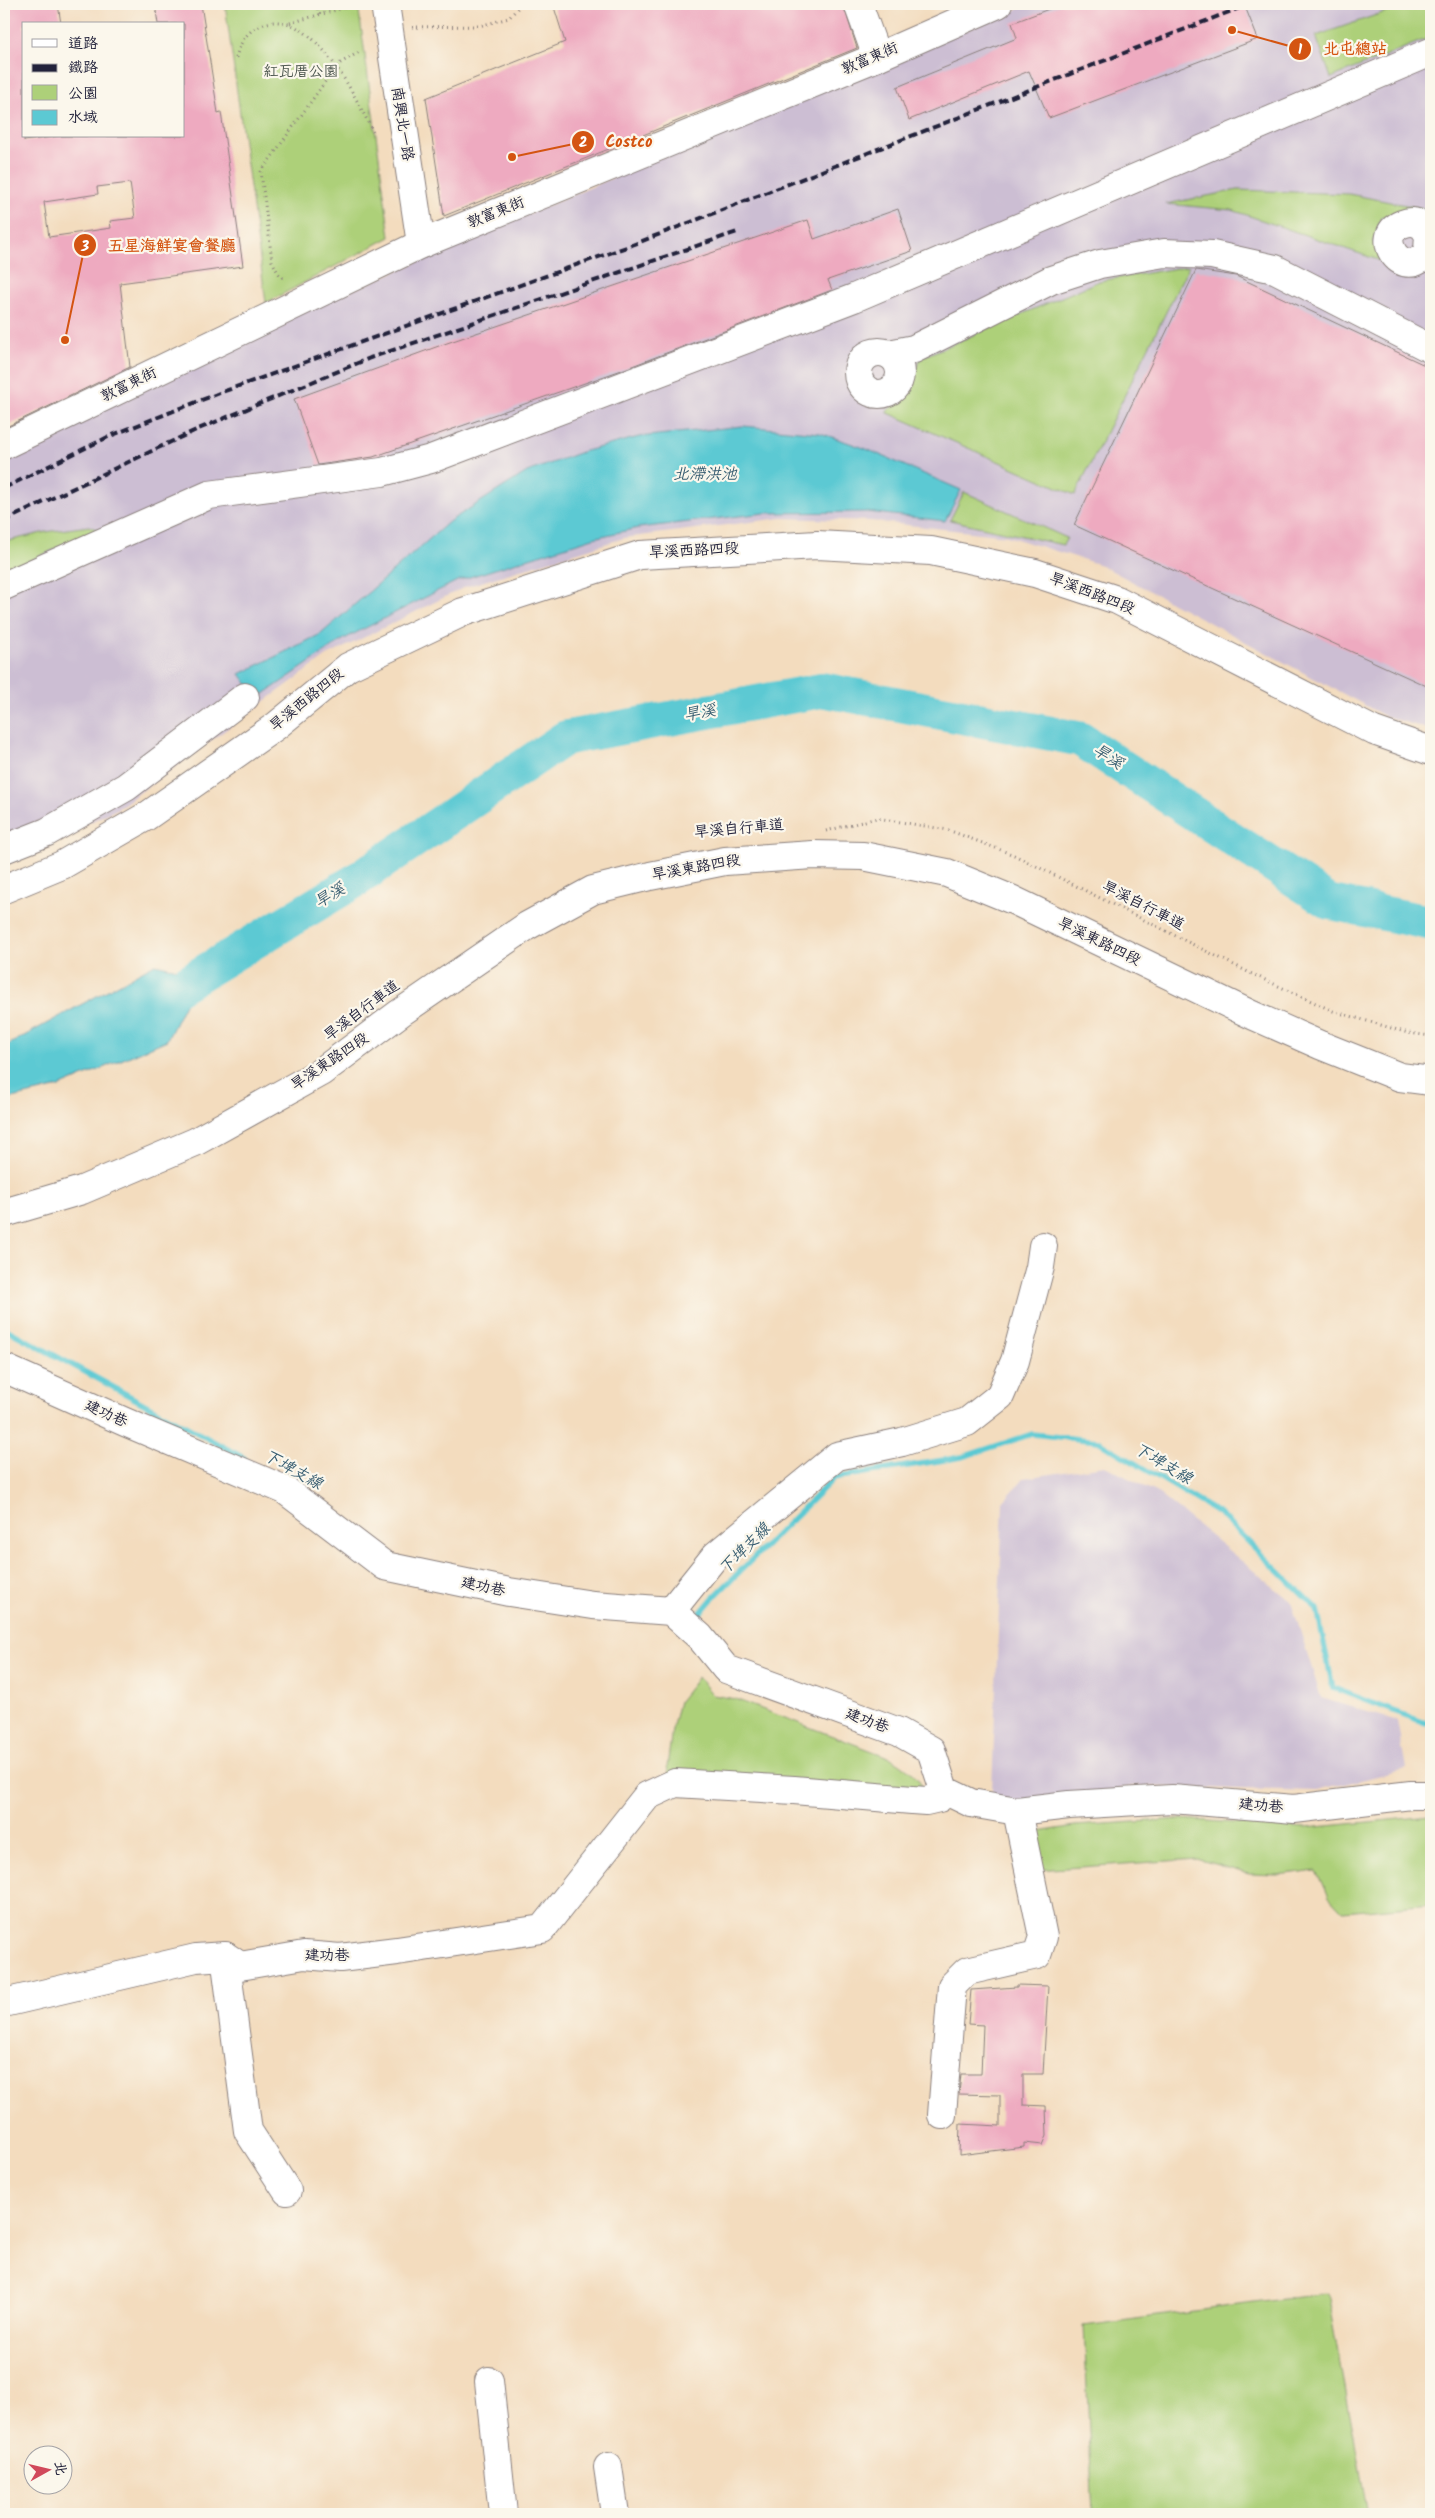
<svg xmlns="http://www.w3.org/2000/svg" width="1435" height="2518" font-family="Kalam,'LXGW WenKai TC',sans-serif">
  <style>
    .industrial { fill: #ccbed3 }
    .green { fill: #add079; stroke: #68795a }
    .water { fill: #5cc9d3; stroke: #3f7687 }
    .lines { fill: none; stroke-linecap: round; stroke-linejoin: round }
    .stream { stroke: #5cc9d3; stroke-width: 5.5 }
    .river { stroke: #5cc9d3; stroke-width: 35 }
    .building { fill: #eeaac0; fill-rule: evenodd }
    .minor-casing { stroke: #8a7f7c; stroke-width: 30 }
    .path { stroke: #8a7f7c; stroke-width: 3; stroke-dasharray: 1 4; stroke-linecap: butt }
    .minor { stroke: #fff; stroke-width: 28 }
    .rail { stroke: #22223b; stroke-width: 4; stroke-dasharray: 8 4; stroke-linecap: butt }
    .labels { text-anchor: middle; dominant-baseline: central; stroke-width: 4.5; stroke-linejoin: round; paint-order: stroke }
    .street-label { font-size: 15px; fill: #22223b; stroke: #fbf7ec }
    .park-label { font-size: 15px; fill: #4c564e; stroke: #fbf7ec }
    .water-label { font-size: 16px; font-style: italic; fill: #365c70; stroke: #fbf7ec }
    .leader { fill: none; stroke: #d45411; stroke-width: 2 }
    .callout-dot { fill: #d45411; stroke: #fbf7ec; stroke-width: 2 }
    .mark-label { font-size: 15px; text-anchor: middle; font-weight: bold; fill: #fff }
    .callout-label { font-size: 16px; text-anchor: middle; font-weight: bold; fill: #d45411; stroke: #fbf7ec; stroke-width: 4.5; stroke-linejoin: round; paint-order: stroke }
  </style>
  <rect width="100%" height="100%" fill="#fbf7ec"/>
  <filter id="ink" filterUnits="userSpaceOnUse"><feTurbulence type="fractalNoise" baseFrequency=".02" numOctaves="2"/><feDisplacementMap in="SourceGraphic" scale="10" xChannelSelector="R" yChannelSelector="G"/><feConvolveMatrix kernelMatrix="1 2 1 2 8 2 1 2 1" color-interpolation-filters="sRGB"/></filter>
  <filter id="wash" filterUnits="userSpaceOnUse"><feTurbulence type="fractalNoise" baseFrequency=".0096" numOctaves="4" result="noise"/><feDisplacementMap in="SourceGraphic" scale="20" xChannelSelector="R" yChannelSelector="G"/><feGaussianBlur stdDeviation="1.12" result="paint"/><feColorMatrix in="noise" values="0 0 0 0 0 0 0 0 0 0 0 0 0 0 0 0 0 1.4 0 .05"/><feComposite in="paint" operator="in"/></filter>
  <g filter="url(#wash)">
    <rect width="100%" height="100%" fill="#f3dcbe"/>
    <g class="industrial">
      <polygon points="1030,4 1431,4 1431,730 1385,716 1101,565 1007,536 871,521 782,518 624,538 465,587 327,656 117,809 22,855 4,862 4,457 269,326 824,87"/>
      <polygon points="1105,1466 1159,1494 1291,1601 1321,1698 1397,1721 1406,1769 1316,1791 1133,1786 991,1816 1003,1502 1024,1478"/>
    </g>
    <g class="green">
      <polygon points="225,4 358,4 390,237 266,303"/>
      <polygon points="1408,4 1431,4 1431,37 1331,78 1316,36"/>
      <polygon points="1238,190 1349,194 1431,210 1431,218 1404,213 1381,217 1373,241 1381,261 1232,210 1166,204"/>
      <polygon points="1189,266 1075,495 886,412 908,392 920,358 1099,281"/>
      <polygon points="964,492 1067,538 1063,545 950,520"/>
      <polygon points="89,526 98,530 4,572 4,542 46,532"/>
      <path d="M698 1677 713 1695 735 1699 891 1758C903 1765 918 1775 923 1789L673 1786 667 1767 672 1730 679 1701Z"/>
      <polygon points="1431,1816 1431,1904 1343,1912 1329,1897 1317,1870 1277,1875 1249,1874 1197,1859 1037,1870 1033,1833 1075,1826 1180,1819 1306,1828"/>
      <polygon points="1328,2293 1368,2514 1093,2514 1084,2326"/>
    </g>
    <g class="water">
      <polygon points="743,426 820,433 864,448 961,490 945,521 867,512 765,513 638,528 593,538 457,581 344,639 258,698 240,674 321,634 450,521 527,472 582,452 639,437"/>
      <polygon points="155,964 200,974 167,1040 59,1087 4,1100 4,1047"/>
    </g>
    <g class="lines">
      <g class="stream">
        <polyline points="4,1328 244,1458"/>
        <polyline points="690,1616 697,1617 712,1599 834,1478 962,1457 1032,1434 1098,1441 1220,1514 1317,1609 1333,1688 1431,1725"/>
      </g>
      <polyline class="river" points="159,999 355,881 565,738 824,690 1080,739 1329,902 1431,923"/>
    </g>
    <g id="blocks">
      <g class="building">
        <path d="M4 4H58L61 24H24V141L59 136H184V24H158L155 4H201L218 113 221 112 243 266 120 283 130 367 4 428ZM130 183 135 218 110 221 111 228 49 237 44 202 98 194 97 187Z"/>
        <polygon points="553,4 843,4 857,48 444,216 426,98 565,42"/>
        <polygon points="1062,4 1244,4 1258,39 1049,118 1029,71 909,120 897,87 1017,38 1012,23"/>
        <polygon points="898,209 912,251 828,280 832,290 619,371 373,457 318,465 294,399 447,343 808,220 814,239"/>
        <polygon points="1196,270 1236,276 1431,368 1431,688 1074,525"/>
        <polygon points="1017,1985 1048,1986 1043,2074 1023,2074 1023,2105 1046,2106 1047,2136 1043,2145 1024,2143 1024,2147 959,2155 960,2124 1000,2126 1000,2095 959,2094 961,2074 981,2074 983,2025 968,2024 971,1990 1017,1987"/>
      </g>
    </g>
  </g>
  <g filter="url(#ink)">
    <use href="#blocks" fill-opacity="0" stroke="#8a7f7c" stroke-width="1"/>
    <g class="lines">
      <g class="minor-casing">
        <g id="minor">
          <polyline points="385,4 421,244"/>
          <polyline points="858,4 877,57"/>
          <path d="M1423 226 1429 235 1428 251C1404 285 1371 236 1402 224 1407 222 1412 221 1417 223 1422 225 1427 228 1431 230"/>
          <circle cx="879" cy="373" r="21"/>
          <polyline points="889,354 914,349 1051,280 1100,264 1164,253 1212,255 1275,269 1431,349"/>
          <polyline points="4,445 421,244 877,57 998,4"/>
          <polyline points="4,586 209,495 382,472 431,459 854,298 1431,52"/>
          <polyline points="4,849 47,832 126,787 245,697"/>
          <polyline points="4,889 62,865 147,816 276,726 348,667 463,612 640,555 817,545 931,551 1035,573 1117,600 1374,731 1431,751"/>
          <polyline points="4,1213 82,1190 195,1142 321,1072 400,1013 527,926 593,890 650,876 725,861 813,855 863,856 947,873 1013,900 1252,1015 1320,1045 1400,1077 1431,1081"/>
          <polyline points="4,1368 125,1422 285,1490 385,1566 509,1592 593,1605 671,1611 700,1637 726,1669 899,1732 931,1750 944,1790 971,1803 1017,1811 1069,1805 1172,1799 1294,1809 1411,1795 1431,1795"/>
          <polyline points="671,1611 716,1555 837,1456 902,1442 967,1422 1000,1396 1015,1361 1040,1267 1043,1246"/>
          <polyline points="225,1956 248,2131 287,2191"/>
          <polyline points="4,2003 196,1958 225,1956 240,1966 304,1955 340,1958 397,1951 542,1929 647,1796 675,1783 794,1790 912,1800 926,1801 939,1798 944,1790"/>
          <polyline points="942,2115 952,1986 967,1971 1037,1955 1043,1937 1017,1811"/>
          <polyline points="489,2381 503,2514"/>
          <polyline points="608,2467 615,2514"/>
        </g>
      </g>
      <g class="path">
        <polyline points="316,4 320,15"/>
        <polyline points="290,23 354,5"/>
        <polyline points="412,27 479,26 509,18 521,4"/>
        <path d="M236 58C240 41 248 30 264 24 313 7 356 98 373 132"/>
        <polyline points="283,278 278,273 272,261 261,172 337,65 361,51"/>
        <polyline points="826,831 877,818 948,830 1014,855 1250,973 1333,1011 1408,1033 1431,1036"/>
      </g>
      <use href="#minor" class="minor"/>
      <g class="rail">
        <polyline points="4,488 110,436 222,392 632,245 1247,5"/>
        <polyline points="4,521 196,430 370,358 740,231"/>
      </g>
    </g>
  </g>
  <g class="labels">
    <g class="street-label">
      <text transform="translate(870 59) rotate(-23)">敦富東街</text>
      <text transform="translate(402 124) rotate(81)">南興北一路</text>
      <text transform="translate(496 213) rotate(-22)">敦富東街</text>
      <text transform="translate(129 385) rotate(-26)">敦富東街</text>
      <text transform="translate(694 551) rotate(-3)">旱溪西路四段</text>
      <text transform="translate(1092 594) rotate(21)">旱溪西路四段</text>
      <text transform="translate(307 700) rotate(-39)">旱溪西路四段</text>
      <text transform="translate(739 829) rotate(-5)">旱溪自行車道</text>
      <text transform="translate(696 868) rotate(-10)">旱溪東路四段</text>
      <text transform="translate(1143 906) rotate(27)">旱溪自行車道</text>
      <text transform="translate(1099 942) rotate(26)">旱溪東路四段</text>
      <text transform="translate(362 1011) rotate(-37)">旱溪自行車道</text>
      <text transform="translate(330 1062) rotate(-34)">旱溪東路四段</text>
      <text transform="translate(106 1414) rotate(24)">建功巷</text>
      <text transform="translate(483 1587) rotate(12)">建功巷</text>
      <text transform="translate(867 1721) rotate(20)">建功巷</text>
      <text transform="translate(1261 1806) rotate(5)">建功巷</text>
      <text x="327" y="1956">建功巷</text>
    </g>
    <g class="park-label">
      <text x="301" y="72">紅瓦厝公園</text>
    </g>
    <g class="water-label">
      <text x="705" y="474">北滯洪池</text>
      <text transform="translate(700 713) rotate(-10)">旱溪</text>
      <text transform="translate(1108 757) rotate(33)">旱溪</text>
      <text transform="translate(330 896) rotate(-31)">旱溪</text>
      <text transform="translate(1163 1464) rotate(31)">下埤支線</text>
      <text transform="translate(293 1470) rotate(29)">下埤支線</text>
      <text transform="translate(745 1549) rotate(-45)">下埤支線</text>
    </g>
  </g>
  <path class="leader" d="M1232 30L1300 49M512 157L583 142M65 340L85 245"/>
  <g class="callout-dot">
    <circle cx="1232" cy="30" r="5"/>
    <circle cx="512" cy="157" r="5"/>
    <circle cx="65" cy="340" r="5"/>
    <circle cx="1300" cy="49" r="12"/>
    <circle cx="583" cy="142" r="12"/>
    <circle cx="85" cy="245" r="12"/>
  </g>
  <g class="mark-label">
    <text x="1300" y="54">1</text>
    <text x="583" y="147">2</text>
    <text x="85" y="251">3</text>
  </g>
  <g class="callout-label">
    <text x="1355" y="54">北屯總站</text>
    <text x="629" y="147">Costco</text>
    <text x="172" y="251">五星海鮮宴會餐廳</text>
  </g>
  <rect width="1435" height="2518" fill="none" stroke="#fbf7ec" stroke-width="20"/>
  <rect x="22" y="22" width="162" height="115" fill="#fbf7ec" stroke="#a4a2a5"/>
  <rect x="32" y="39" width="25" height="8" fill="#ffffff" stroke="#a4a2a5"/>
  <text x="68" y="48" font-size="15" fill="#22223b">道路</text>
  <rect x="32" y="64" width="25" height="8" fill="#22223b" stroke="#a4a2a5"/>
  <text x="68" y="72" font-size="15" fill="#22223b">鐵路</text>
  <rect x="32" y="85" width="25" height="15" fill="#add079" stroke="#a4a2a5"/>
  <text x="68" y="98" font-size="15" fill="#22223b">公園</text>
  <rect x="32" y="110" width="25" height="15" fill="#5cc9d3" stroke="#a4a2a5"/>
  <text x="68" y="122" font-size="15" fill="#22223b">水域</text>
  <g transform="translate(48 2470) rotate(82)"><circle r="24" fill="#fbf7ec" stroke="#a4a2a5"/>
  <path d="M0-4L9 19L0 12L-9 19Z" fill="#d1495b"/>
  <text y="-8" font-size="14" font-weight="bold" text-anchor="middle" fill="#22223b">北</text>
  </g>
</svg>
